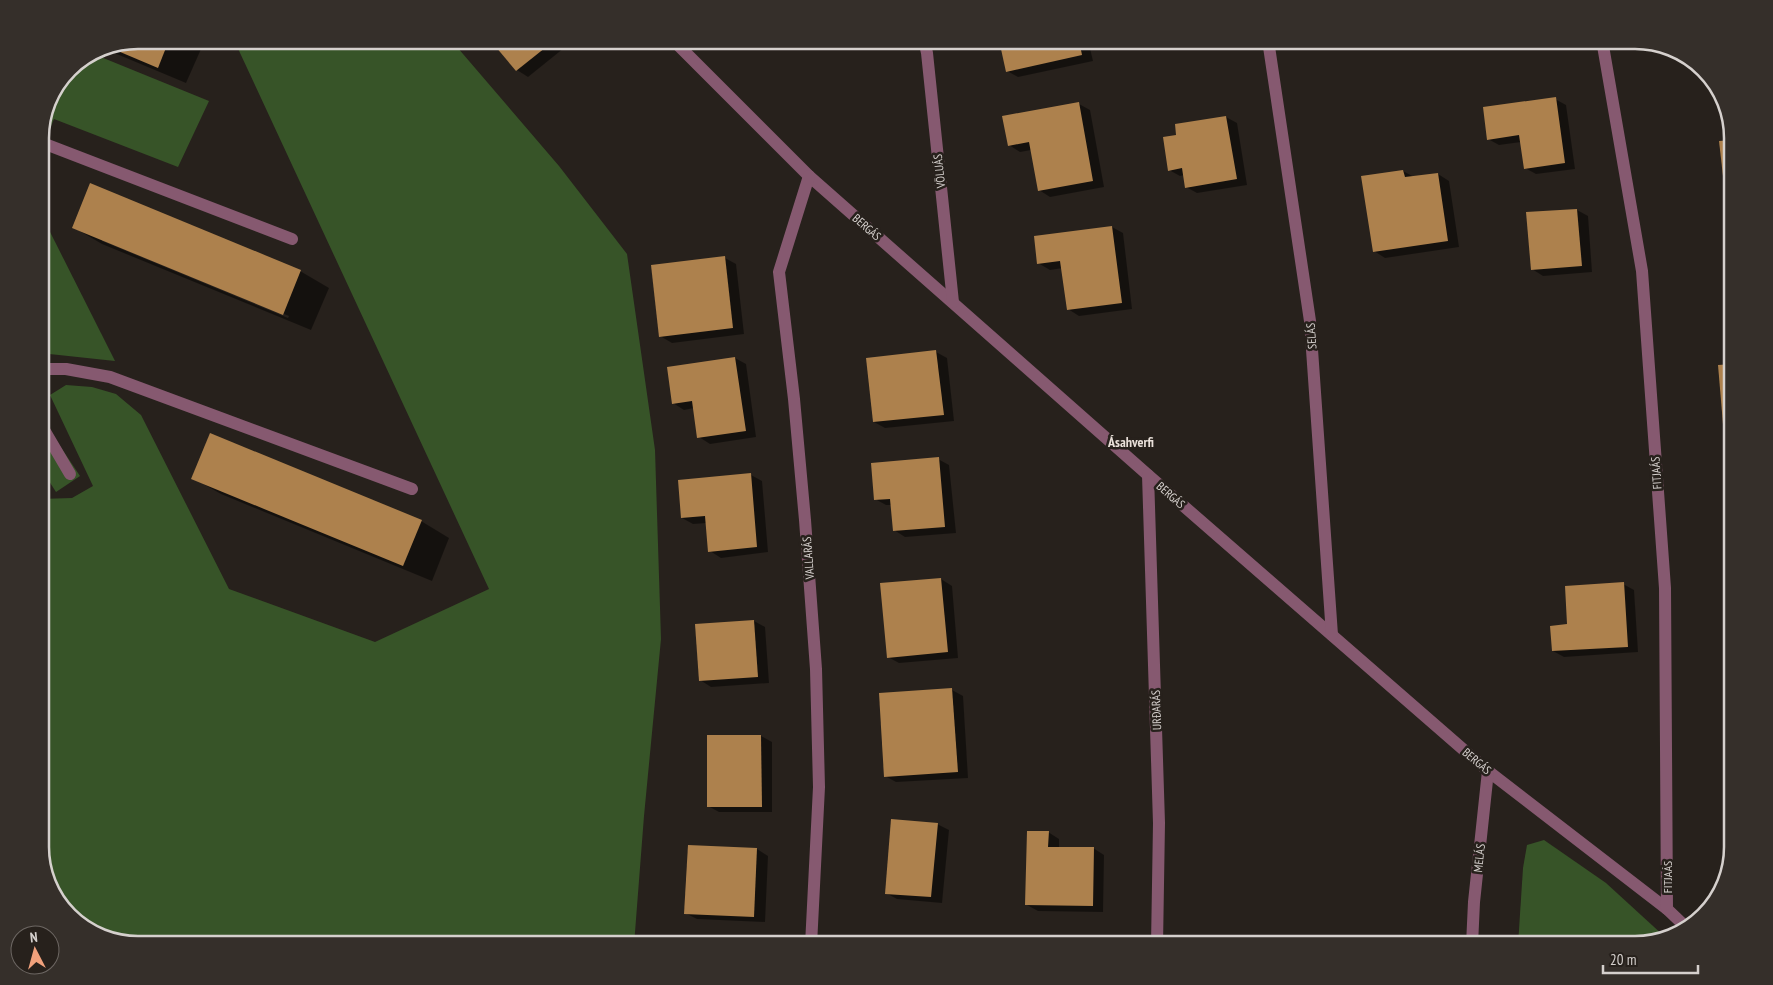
<svg xmlns="http://www.w3.org/2000/svg" width="1773" height="985" font-family="'PT Sans Narrow',sans-serif">
  <style>
    .green { fill: #375428 }
    .shadow { fill: #0007; fill-rule: evenodd }
    .building { fill: #ad814d }
    .lines { fill: none; stroke-linecap: round; stroke-linejoin: round }
    .minor { stroke: #865970; stroke-width: 12 }
    .labels { text-anchor: middle; dominant-baseline: central; stroke-width: 5; stroke-linejoin: round; paint-order: stroke }
    .street-label { font-size: 12px; fill: #d5d0cd; stroke: #27211c }
    .neighbourhood-label { font-size: 14px; font-weight: bold; fill: #e9e0d9; stroke: #27211c }
    .rim { fill: none; stroke: #d5d0cd; stroke-width: 2.5 }
  </style>
  <rect width="100%" height="100%" fill="#27211c"/>
  <g class="green">
    <polygon points="234,40 451,40 559,166 627,254 655,450 661,639 644,816 634,945 138,945 89,932 56,901 40,854 40,499 72,498 93,486 50,395 66,385 92,387 116,394 141,415 229,589 375,642 489,589"/>
    <polygon points="91,53 209,101 178,167 54,119 47,136 40,134 50,95 69,68"/>
    <polygon points="40,212 115,361 40,353"/>
    <polygon points="40,416 80,476 56,492 40,467"/>
    <polygon points="1544,840 1606,883 1665,937 1636,945 1518,945 1523,868 1527,845"/>
  </g>
  <g class="shadow">
    <polygon points="138,40 205,40 186,83 100,47"/>
    <polygon points="492,40 574,40 528,77 517,70"/>
    <polygon points="1000,40 1088,40 1093,61 1018,77 1007,71"/>
    <polygon points="1555,99 1566,105 1575,169 1536,174 1525,168 1521,142 1499,145 1488,139"/>
    <polygon points="1079,104 1090,110 1104,187 1050,197 1039,190 1031,150 1020,152 1009,145"/>
    <polygon points="1226,117 1237,123 1247,185 1197,193 1186,187 1184,175 1180,176 1169,170 1178,136"/>
    <polygon points="1733,141 1733,188 1725,184"/>
    <polygon points="1403,171 1414,177 1438,174 1449,181 1459,247 1385,258 1374,251"/>
    <polygon points="1577,210 1588,216 1592,272 1543,276 1532,269"/>
    <path d="M73 227 300 271 329 288 311 330 102 244ZM102 239 289 316 288 318 102 241Z"/>
    <polygon points="1112,227 1123,233 1132,309 1079,316 1068,309 1063,268 1050,270 1038,263"/>
    <polygon points="725,258 736,264 744,334 672,343 660,336"/>
    <polygon points="936,352 947,358 954,421 885,428 874,422"/>
    <polygon points="735,358 746,364 756,437 710,444 699,437 694,408 684,410 673,403"/>
    <polygon points="1733,365 1733,440 1725,435"/>
    <polygon points="938,459 949,465 956,533 905,537 894,530 891,505 886,505 875,499"/>
    <polygon points="751,475 762,481 768,552 721,558 710,551 707,523 693,524 682,518 679,481"/>
    <polygon points="193,478 421,521 449,538 432,581 221,494"/>
    <polygon points="941,579 952,586 958,658 899,663 888,657"/>
    <polygon points="1623,584 1634,590 1638,652 1564,657 1553,651 1568,626"/>
    <polygon points="754,621 765,627 769,683 711,687 700,680"/>
    <polygon points="952,690 963,696 968,778 896,782 885,776 880,694"/>
    <polygon points="761,736 772,742 772,812 719,812 708,806"/>
    <polygon points="937,824 949,830 942,903 897,899 886,893"/>
    <polygon points="1048,832 1059,839 1059,848 1093,848 1104,855 1103,912 1038,911 1027,905"/>
    <polygon points="689,846 757,849 768,856 765,922 697,919 685,913"/>
  </g>
  <g class="building">
    <polygon points="138,40 169,40 158,68 106,46"/>
    <polygon points="490,40 555,40 516,71"/>
    <polygon points="999,40 1079,40 1082,55 1006,72"/>
    <polygon points="1556,97 1565,163 1524,169 1519,135 1487,140 1483,107"/>
    <polygon points="1079,102 1093,181 1038,191 1029,142 1008,146 1002,116"/>
    <polygon points="1226,116 1237,179 1185,188 1182,168 1168,171 1163,137 1176,135 1175,124"/>
    <polygon points="1733,140 1733,184 1724,185 1719,141"/>
    <polygon points="1403,170 1405,177 1438,173 1448,241 1373,252 1361,176"/>
    <polygon points="90,183 301,270 283,315 72,228"/>
    <polygon points="1577,209 1582,266 1531,270 1526,212"/>
    <polygon points="1112,226 1122,303 1067,310 1060,261 1037,264 1034,236"/>
    <polygon points="1733,243 1733,279 1731,279 1727,244"/>
    <polygon points="725,256 733,328 659,337 651,265"/>
    <polygon points="936,350 944,415 873,422 866,358"/>
    <polygon points="735,357 746,431 697,438 692,401 672,404 667,367"/>
    <polygon points="1733,364 1733,435 1724,436 1718,365"/>
    <polygon points="210,433 422,520 403,566 191,479"/>
    <polygon points="939,457 945,527 893,531 890,499 874,500 871,463"/>
    <polygon points="1729,471 1733,471 1733,497 1732,497"/>
    <polygon points="751,473 757,547 708,552 705,516 681,518 678,480"/>
    <polygon points="941,578 948,652 887,658 880,583"/>
    <polygon points="1624,582 1628,647 1552,651 1550,626 1567,624 1565,586"/>
    <polygon points="754,620 758,677 699,681 695,624"/>
    <polygon points="952,688 958,772 884,777 879,693"/>
    <polygon points="707,735 761,735 762,807 707,807"/>
    <polygon points="891,819 938,823 931,897 885,894"/>
    <polygon points="1027,831 1049,831 1048,847 1094,847 1093,906 1025,905"/>
    <polygon points="1729,840 1733,840 1733,848 1729,863"/>
    <polygon points="688,845 757,848 754,917 684,914"/>
    <polygon points="878,938 953,943 953,945 877,945"/>
  </g>
  <g class="lines">
    <g class="minor">
      <polyline points="673,40 809,176 1148,475 1488,771 1667,909 1688,929"/>
      <polyline points="924,40 927,53 953,302"/>
      <polyline points="1268,40 1310,321 1332,635"/>
      <polyline points="1602,40 1642,271 1665,588 1667,909"/>
      <polyline points="40,142 292,239"/>
      <polyline points="809,176 779,272 794,399 805,520 816,669 819,787 811,945"/>
      <polyline points="40,369 66,369 110,377 412,489"/>
      <polyline points="40,423 70,474"/>
      <polyline points="1148,475 1159,823 1157,945"/>
      <polyline points="1472,945 1474,902 1488,771"/>
    </g>
  </g>
  <g class="labels">
    <g class="street-label">
      <text transform="translate(939 171) rotate(-96)">VÖLUÁS</text>
      <text transform="translate(867 227) rotate(41)">BERGÁS</text>
      <text transform="translate(1311 336) rotate(-94)">SELÁS</text>
      <text transform="translate(1656 473) rotate(-94)">FITJAÁS</text>
      <text transform="translate(1171 495) rotate(41)">BERGÁS</text>
      <text transform="translate(808 558) rotate(-94)">VALLARÁS</text>
      <text transform="translate(1156 710) rotate(-92)">URÐARÁS</text>
      <text transform="translate(1477 761) rotate(40)">BERGÁS</text>
      <text transform="translate(1479 858) rotate(-84)">MELÁS</text>
      <text transform="translate(1667 877) rotate(-90)">FITJAÁS</text>
    </g>
    <g class="neighbourhood-label">
      <text x="1131" y="442">Ásahverfi</text>
    </g>
  </g>
  <path d="M0 0H1773V985H0ZM138 49H1635A89 89 0 0 1 1724 138V847A89 89 0 0 1 1635 936H138A89 89 0 0 1 49 847V138A89 89 0 0 1 138 49Z" fill="#352f2a" fill-rule="evenodd"/>
  <path class="rim" d="M138 49H1635A89 89 0 0 1 1724 138V847A89 89 0 0 1 1635 936H138A89 89 0 0 1 49 847V138A89 89 0 0 1 138 49Z"/>
  <g transform="translate(35 950) rotate(354)"><circle r="24" fill="#27211c" stroke="#6d6763"/>
  <path d="M0-4L9 19L0 12L-9 19Z" fill="#f1a17c"/>
  <text y="-8" font-size="14" font-weight="bold" text-anchor="middle" fill="#d5d0cd">N</text>
  </g>
  <path d="M1603 965v8h95v-8" fill="none" stroke="#d5d0cd" stroke-width="2.5"/>
  <text x="1610" y="965" font-size="15" fill="#d5d0cd" stroke="#27211c" stroke-width="4" paint-order="stroke">20 m</text>
</svg>
